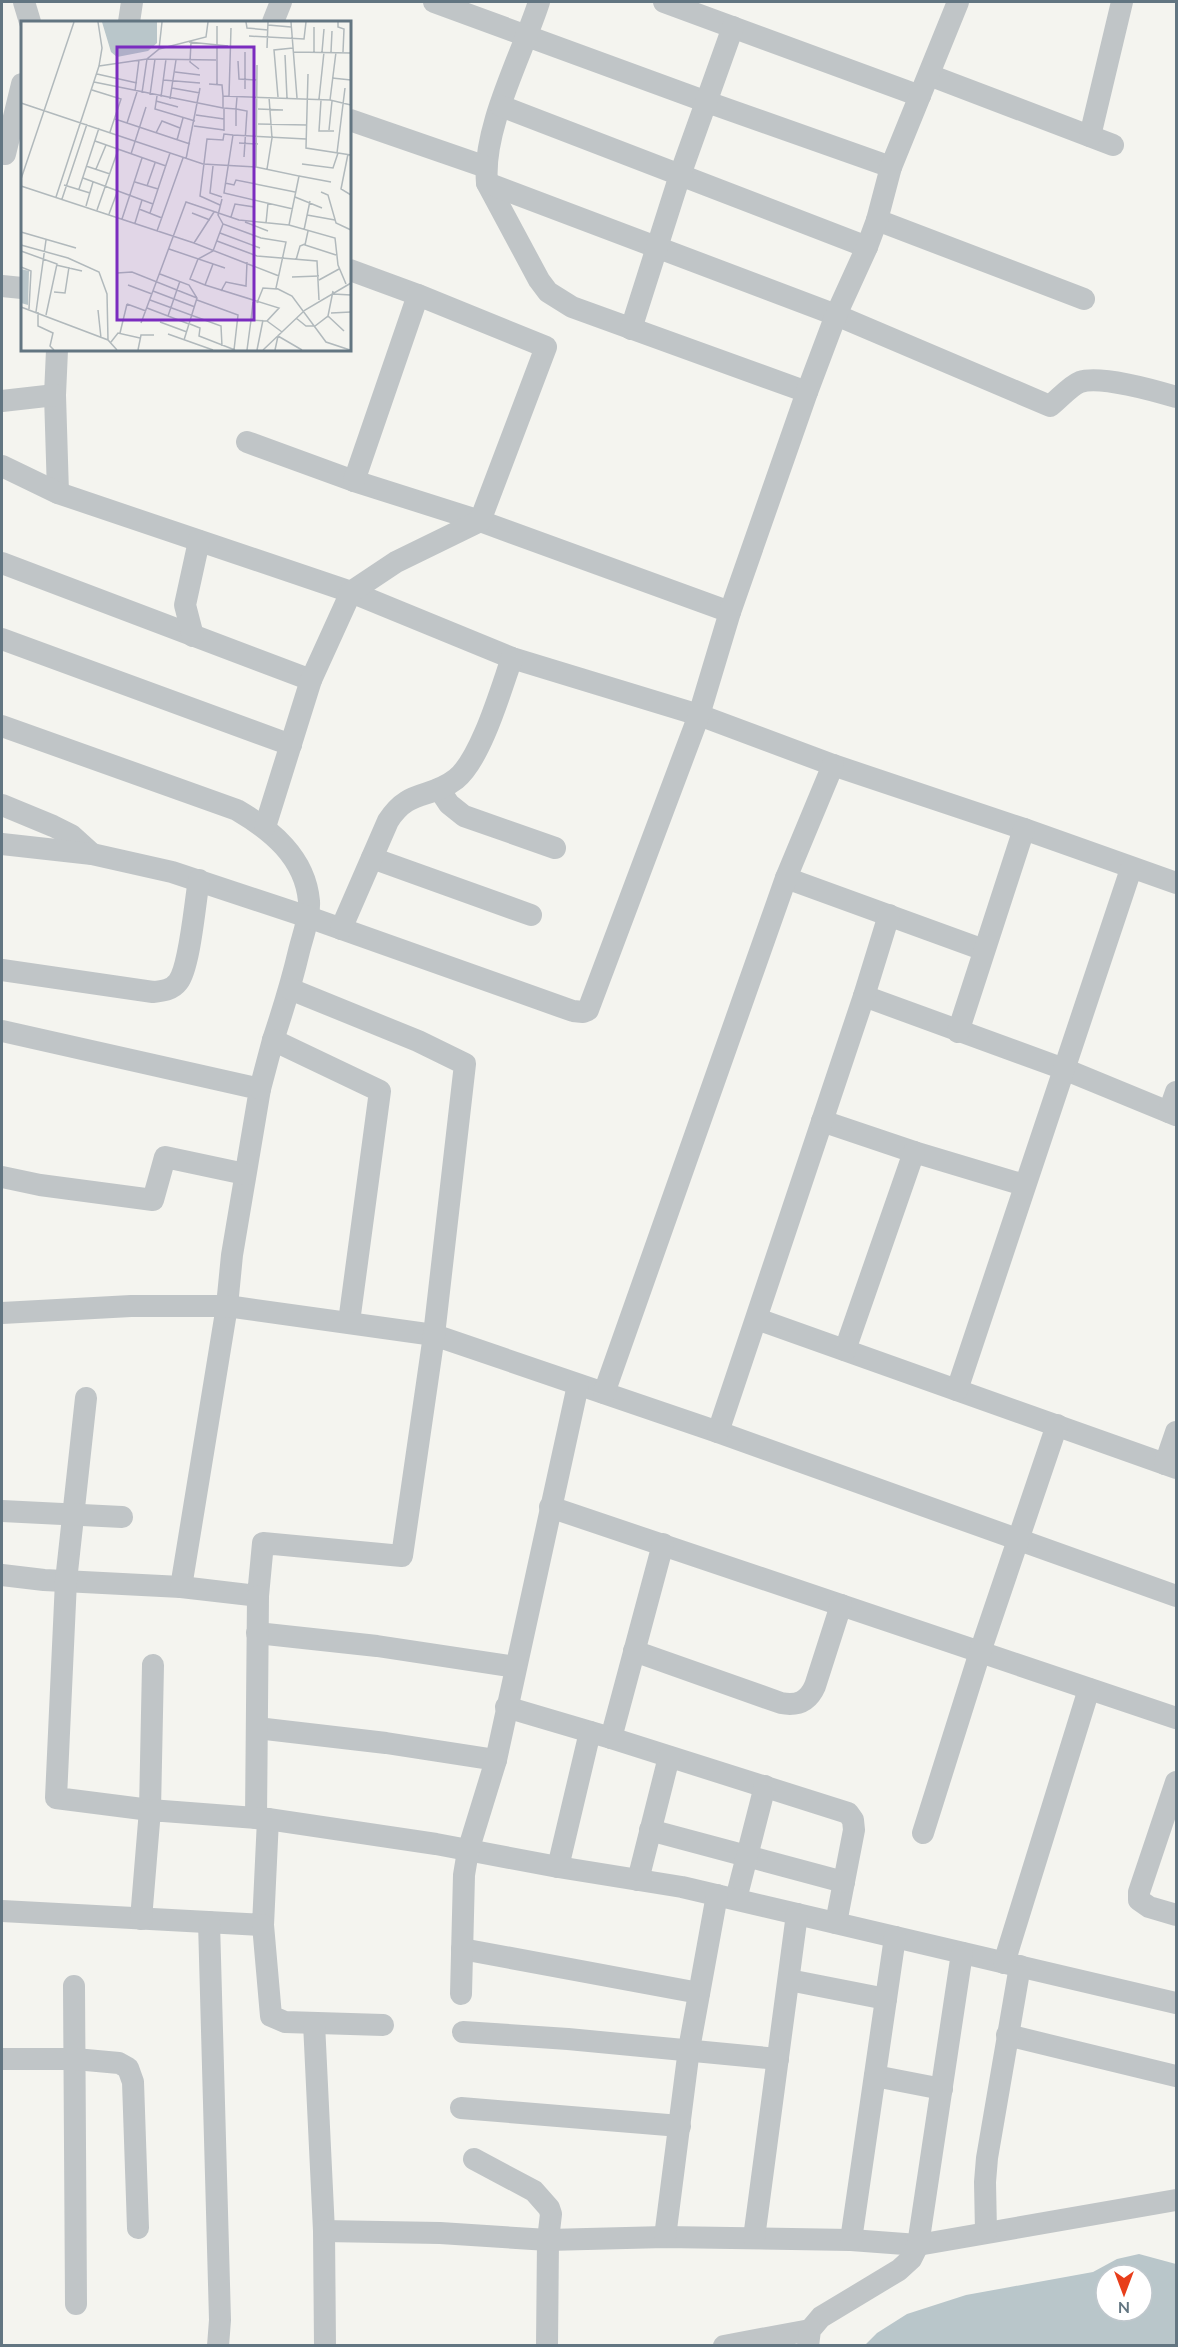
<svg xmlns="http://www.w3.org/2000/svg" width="1178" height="2347" font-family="Mulish,sans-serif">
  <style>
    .water { fill: #b9c6ca; fill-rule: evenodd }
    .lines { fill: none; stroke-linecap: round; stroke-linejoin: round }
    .street { stroke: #c0c5c7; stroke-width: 22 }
    .inset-road { fill: none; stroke: #b1b9bc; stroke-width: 1.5 }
    .view { fill: #7b2cbf; fill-opacity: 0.15; stroke: #7b2cbf; stroke-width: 3 }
    .inset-edge { fill: none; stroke: #627581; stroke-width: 3 }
  </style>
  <rect width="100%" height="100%" fill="#f4f4ef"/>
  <path class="water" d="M1139 2254 1176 2264V2345H865L877 2333 907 2314 966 2295 1093 2272 1117 2259ZM1106 2275H1142V2311H1106Z"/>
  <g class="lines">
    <g class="street">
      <polyline points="24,2 30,22"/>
      <polyline points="434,2 707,102 891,167"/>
      <path d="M539 2C522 55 482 128 487 183L539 280 548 292 572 307 807 392"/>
      <polyline points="664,2 920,96"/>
      <polyline points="129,22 132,2"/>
      <polyline points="273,22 281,2"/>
      <polyline points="929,75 1113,145"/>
      <polyline points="501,106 867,247"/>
      <polyline points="350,120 486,167"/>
      <polyline points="1090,136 1122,2"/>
      <polyline points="5,154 22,84"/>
      <path d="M487 183 836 315 1050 406C1059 399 1070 386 1080 382 1100 375 1156 391 1176 397"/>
      <polyline points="877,220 1084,299"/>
      <polyline points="350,270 418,295"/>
      <polyline points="2,286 22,288"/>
      <polyline points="631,329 680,175 733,27"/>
      <polyline points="57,350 55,395 58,493"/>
      <polyline points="2,401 55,395"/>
      <polyline points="247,442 354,481 480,521 730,612"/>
      <polyline points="2,466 58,493 351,592 512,658 699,715 833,765 1024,829 1176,883"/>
      <polyline points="2,563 311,680"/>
      <polyline points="193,636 185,605 199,541"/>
      <polyline points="2,639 291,745"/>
      <path d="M2 726 237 810C271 830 305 857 309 901 310 917 303 935 299 951 292 981 283 1010 273 1040"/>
      <polyline points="439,789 449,804 464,816 555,848"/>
      <polyline points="2,805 53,826 71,835 92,854"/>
      <polyline points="265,827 311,680 351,592 396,562 480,521 546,347 418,295 354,481"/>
      <polyline points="2,844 92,854 172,872 308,917 573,1011 583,1012 588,1010 699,715 730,612 807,392 836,315 867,247 877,220 891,167 958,2"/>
      <polyline points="372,858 531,915"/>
      <polyline points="786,878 984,950"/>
      <path d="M341 929 388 821C409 788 429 800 456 779 481 759 501 689 512 658"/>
      <path d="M2 970 153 992C163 991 172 990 178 982 190 967 195 901 199 880"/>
      <polyline points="864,996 1064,1069 1176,1115"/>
      <polyline points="2,1031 260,1089 232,1255 227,1306 181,1587 44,1580 2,1575"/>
      <polyline points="958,1032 1024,829"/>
      <polyline points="260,1089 273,1040 380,1091 349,1322"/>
      <polyline points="1169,1112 1176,1092"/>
      <polyline points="822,1121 914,1152 1024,1185"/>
      <polyline points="2,1177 40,1185 153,1200 165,1157 245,1174"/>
      <polyline points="2,1313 131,1306 227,1306 434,1335 718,1432 1176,1596"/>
      <polyline points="757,1319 1176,1468"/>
      <polyline points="845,1350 914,1152"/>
      <polyline points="957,1390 1131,869"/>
      <polyline points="604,1393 786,878 833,765"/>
      <polyline points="86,1398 66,1581 56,1798 150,1810 153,1665"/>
      <polyline points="718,1432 864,996 889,915"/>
      <polyline points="1165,1464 1176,1432"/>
      <polyline points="550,1507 1176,1718"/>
      <polyline points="2,1511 122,1517"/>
      <polyline points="181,1587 258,1596 263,1543 402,1556 434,1335 465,1064 418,1041 290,989"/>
      <polyline points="257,1633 377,1646 515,1667"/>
      <path d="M634 1651 781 1703C797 1706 808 1702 815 1686L841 1605"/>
      <polyline points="506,1707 611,1738 848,1813 853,1820 854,1830 836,1923"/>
      <polyline points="257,1728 386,1743 496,1760"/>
      <polyline points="611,1738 663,1544"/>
      <polyline points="1176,1782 1139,1892 1139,1900 1149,1907 1176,1915"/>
      <polyline points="256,1818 258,1596"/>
      <polyline points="650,1830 844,1882"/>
      <polyline points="923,1833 980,1652 1057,1425"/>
      <polyline points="558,1867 590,1732"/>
      <polyline points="638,1880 669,1757"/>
      <polyline points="736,1899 765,1786"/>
      <polyline points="2,1911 263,1925 268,1819"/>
      <polyline points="141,1919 150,1810 268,1819 436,1844 558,1867 682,1887 1176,2003"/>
      <polyline points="209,1922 220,2320 218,2346"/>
      <polyline points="263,1925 271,2016 285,2022 383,2025"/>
      <polyline points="462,1949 699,1993"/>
      <polyline points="1004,1963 1089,1689"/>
      <polyline points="789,1980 886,1999"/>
      <polyline points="74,1986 76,2304"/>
      <polyline points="461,1994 464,1875 468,1851 496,1760 578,1385"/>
      <polyline points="314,2023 324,2231 325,2346"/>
      <polyline points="463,2032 568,2039 778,2059"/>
      <polyline points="1007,2035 1176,2076"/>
      <polyline points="2,2059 75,2059 119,2063 128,2068 133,2082 138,2228"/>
      <polyline points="875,2076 942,2089"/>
      <polyline points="461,2108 680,2126"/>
      <polyline points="474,2159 534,2191 549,2208 551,2214 548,2240 547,2346"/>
      <polyline points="324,2231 440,2233 548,2240 665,2237 851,2240 918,2245 1176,2200"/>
      <polyline points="986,2232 985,2182 987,2158 1020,1966"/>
      <polyline points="665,2237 689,2049 717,1895"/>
      <polyline points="754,2238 797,1914"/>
      <polyline points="851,2240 895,1937"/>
      <polyline points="724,2346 810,2330"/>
      <polyline points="808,2346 810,2330 821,2317 899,2270 911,2259 918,2245 962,1953"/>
    </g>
  </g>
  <g transform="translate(21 21)">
    <rect width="330" height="330" fill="#f4f4ef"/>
    <path d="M81 1H136V22L127 30 96 36 90 31ZM0 248 8 250 7 284 0 282Z" fill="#b9c6ca"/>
    <path class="inset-road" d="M225 1 226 7 247 9M270 1 276 77M317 1V6L323 8 322 31M247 4 270 6M196 5V64M228 15 283 18 285 1M168 21 207 25M170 21 169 41 178 48M246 27 247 1M138 28 185 16 187 1M224 31V68M273 31 330 32M293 31V6M301 31 303 8M310 31 311 10M264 34 266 77M217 40 218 58 236 59M78 45 126 38 195 39M154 51 179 54M76 53 116 62M287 53 285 127 330 134M311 57 330 59M142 59 179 62M73 61 202 87 215 88 216 76M188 63 201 64 202 75M151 67 179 72M71 69 100 78 89 111M114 70 118 39M121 72 126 38 138 28 141 1M129 74 134 38M136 75 134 88 174 100M208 75 210 7M140 76 145 38M257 76 253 29 272 27M149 78 155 39M298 78 303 31M300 79 298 110H313M309 79 315 31M135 80 157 86M0 82 182 143 235 146 278 155 268 204M202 87V75L309 79 330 84M237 88 262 89M175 94 203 98M94 98 169 123M106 102 116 71M237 103 286 104M173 105 203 109M215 105V88L226 90 223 136M308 109 311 80M203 110V87M135 112 141 100 159 107M156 119 162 97M74 120 145 145M218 122 237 123M316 132 324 67M110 133 125 86M327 133 320 168 330 174M165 138 179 67M281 143 312 147 317 132M65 145 89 153M192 145 189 172 201 176M235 146 236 44M75 148 85 124M246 148 251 117 248 76M278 155 310 161M62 157 132 183M0 158 53 1M114 161 137 168M204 162 213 164 215 159 274 171M43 164 69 172M0 165 173 222 258 255M126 165 134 142M58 168 78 107M300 171 307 174 315 202 330 209M35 176 78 45 81 27 77 1M274 176 301 187M41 178 66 103M201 178 197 194 202 203 240 217 265 221 255 267 271 275 305 321 329 329M199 184 179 175 186 118 202 119 203 113 212 114M65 185 72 161M118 188 141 197M272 188 203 172 212 114 285 118M76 189 97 129M129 192 149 132M171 192 189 199M88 193 97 169M286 194 314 199M210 196 214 183 233 186V201M101 198 121 137M224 201 247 210M114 202 121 179M245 202 247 182M283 209 289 180M136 210 162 137M287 210 284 224 315 234M0 211 55 227M199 212 239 227M196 220 236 235 296 240 298 279M173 222 193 191M0 224 47 237 78 251 86 273 87 319M148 228 204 247M0 230 36 243 25 294M275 239 279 225 284 223M192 243 184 264 169 258 177 238 192 230 202 203M35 244 61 250M0 246 10 250 8 288M96 252 111 251 176 277M139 253 168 264 176 277 163 319M271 256 298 255M298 259 318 248M107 264 131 273M184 264 258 287 246 300 261 311M132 270 174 286M200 270 205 261 225 265 226 241M33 271 44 272 48 246M312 273 330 274M129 279 200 305 201 325M176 279 217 294 213 329M236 282 242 267 256 268M106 283 125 290M0 286 87 319 96 329M126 287 168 303M77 289 80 317M15 291 25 219M17 291V305L32 312 29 325 33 329M310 292 330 291M147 295 159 260M307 295 323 310M275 297 285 305H294L307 295 312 270M230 299 232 281M139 301 166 311M120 302 165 181 218 199 268 204 314 217 317 244 325 263M169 303 179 307 178 315 214 329M99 312 106 283M147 313 192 329M90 321 97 312 119 317M117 329 120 314H133M226 329 230 299 246 300M236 329 242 299M242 329 284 289 330 262M254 329 257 315 281 329"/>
    <path class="view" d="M96 26H233V299H96Z"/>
    <rect width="330" height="330" class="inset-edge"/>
  </g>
  <rect width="1178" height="2347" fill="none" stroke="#627581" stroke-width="6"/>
  <g transform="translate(1124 2293) rotate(180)"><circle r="28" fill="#ffffff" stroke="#c0c8cd" stroke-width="1.5"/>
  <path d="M0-4.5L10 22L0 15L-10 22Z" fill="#e83e1b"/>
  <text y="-9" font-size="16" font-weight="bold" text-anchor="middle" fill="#627581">N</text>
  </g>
</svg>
